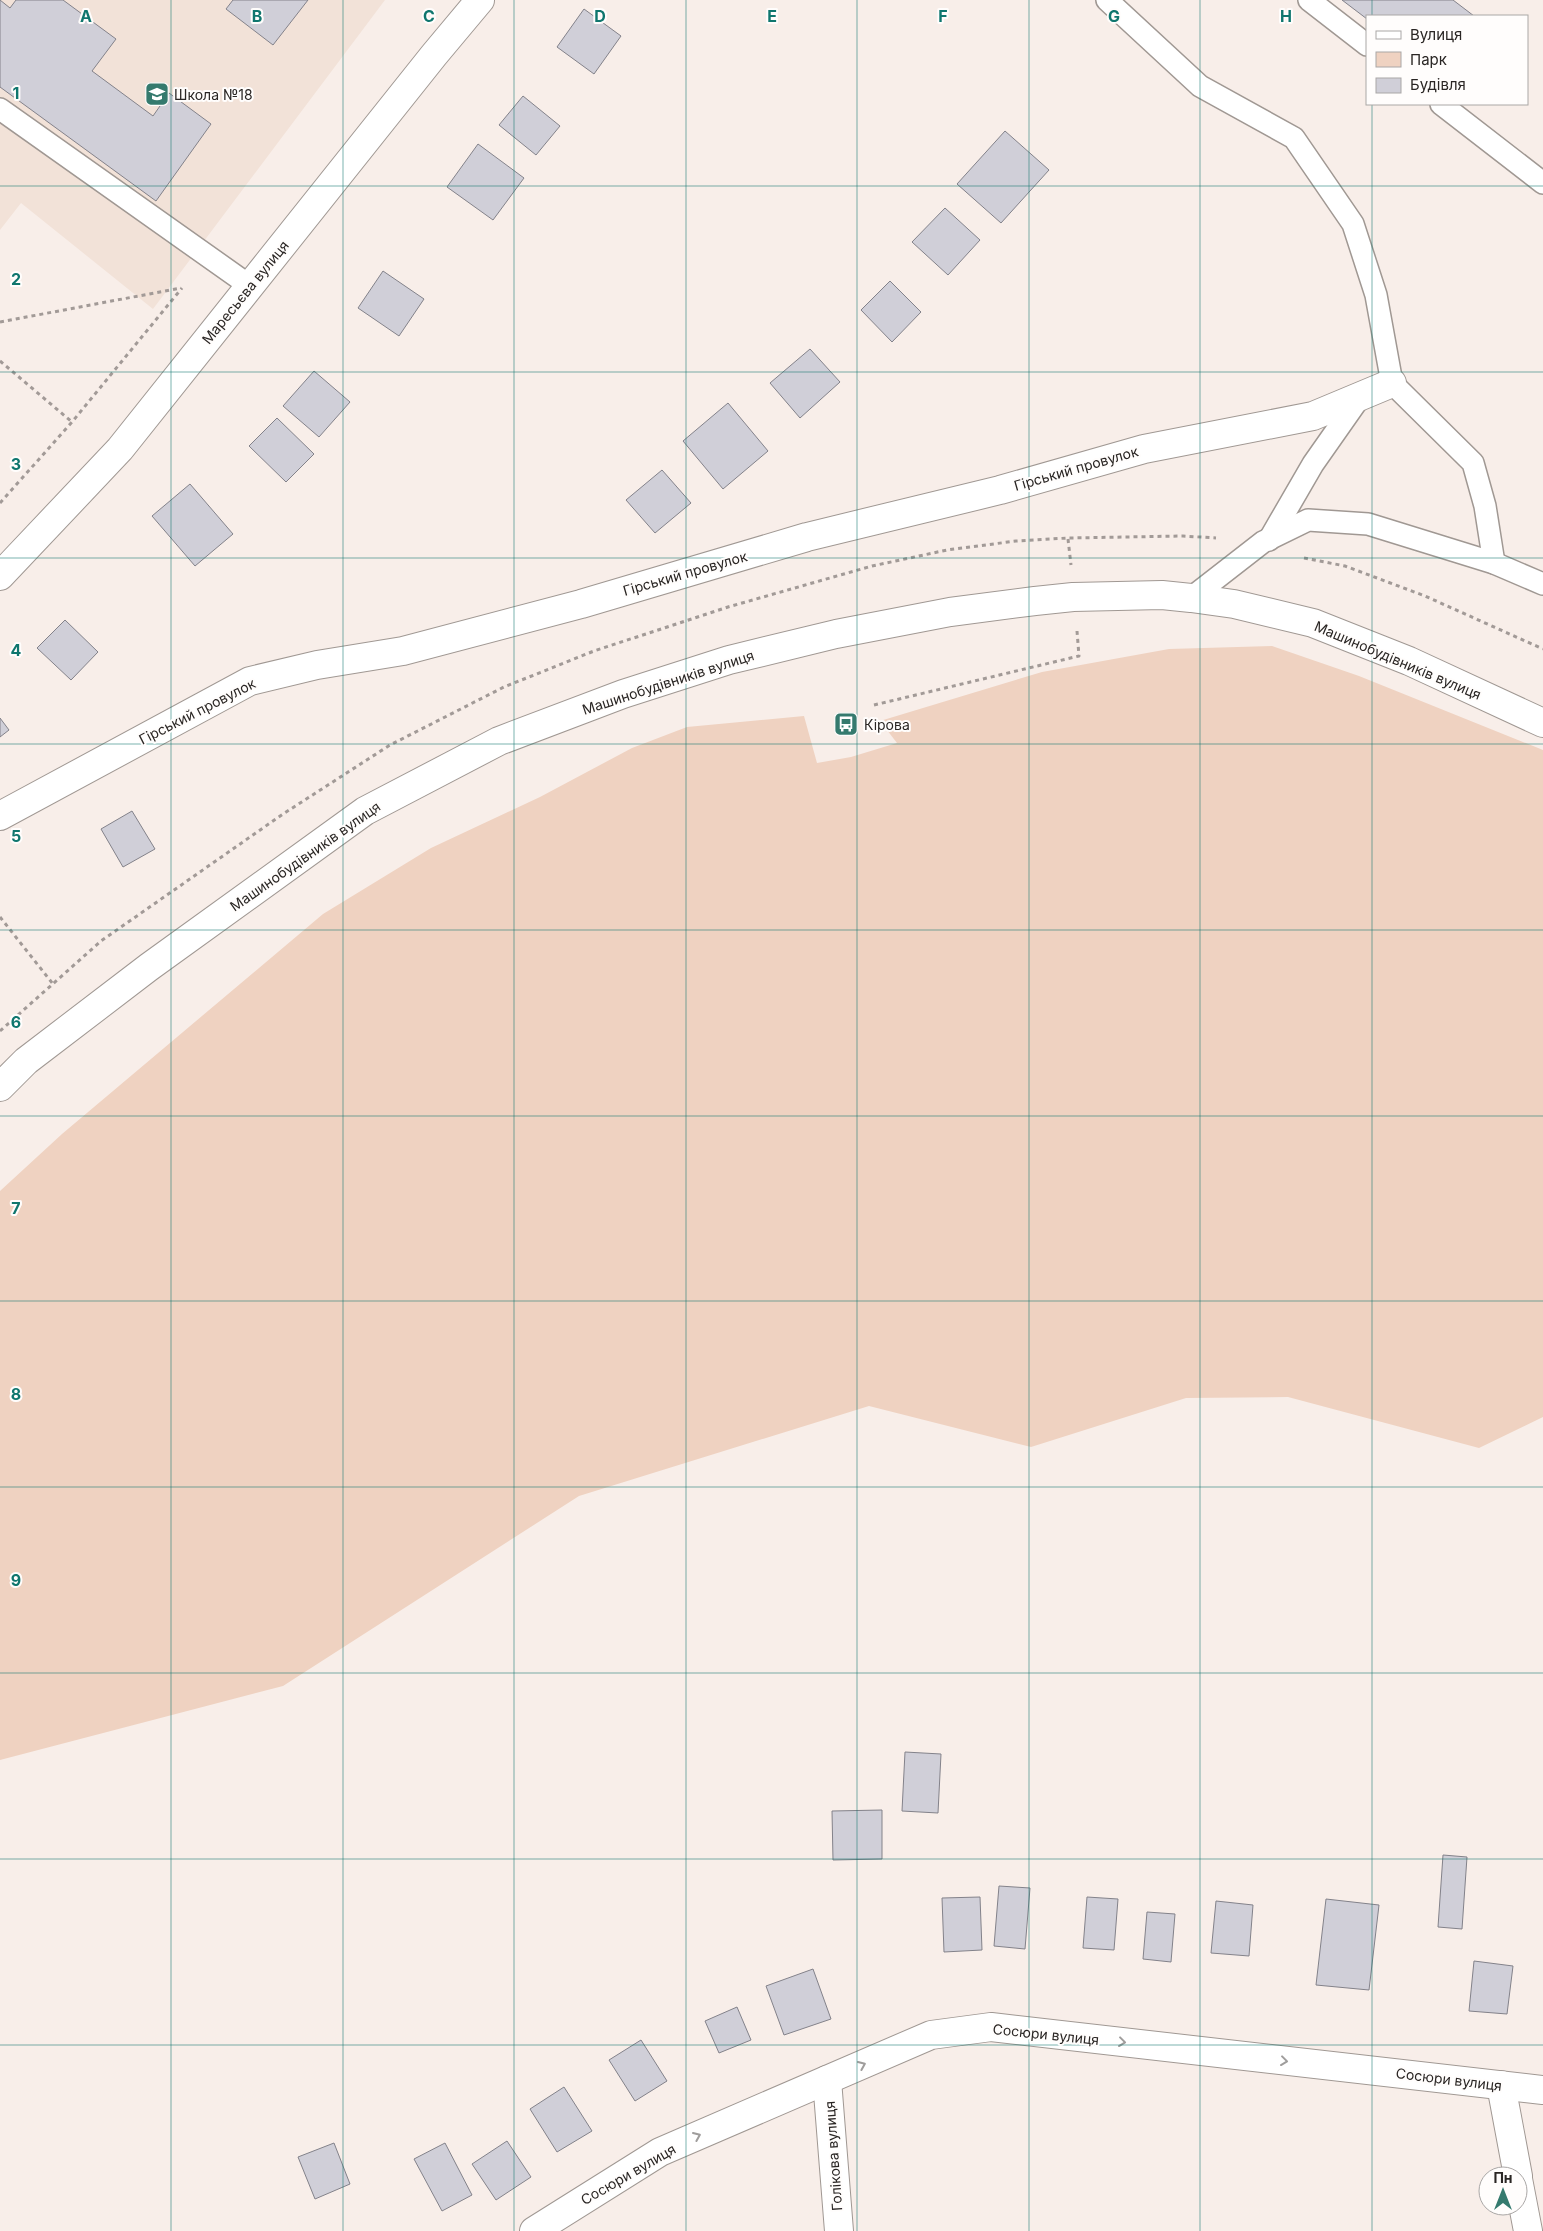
<svg xmlns="http://www.w3.org/2000/svg" width="1543" height="2231" font-family="Inter,sans-serif">
  <style>
    .built { fill: #f2e2d8 }
    .green { fill: #efd2c1 }
    .building { fill: #d0cfd8; stroke: #83828a }
    .lines { fill: none; stroke-linecap: round; stroke-linejoin: round }
    .service-casing { stroke: #a09893; stroke-width: 24 }
    .minor-casing { stroke: #a09893; stroke-width: 30 }
    .primary-casing { stroke: #a09893; stroke-width: 30 }
    .path { stroke: #a29a97; stroke-width: 3; stroke-dasharray: 4 4; stroke-linecap: butt }
    .service { stroke: #fff; stroke-width: 21 }
    .minor { stroke: #fff; stroke-width: 28 }
    .primary { stroke: #fff; stroke-width: 28 }
    .oneway { stroke: #9f9d9c }
    .grid { fill: none; stroke: #0f766e; stroke-width: 1; stroke-opacity: 0.55 }
    .labels { text-anchor: middle; dominant-baseline: central; stroke-width: 4; stroke-linejoin: round; paint-order: stroke }
    .poi-label { font-size: 14px; fill: #2a2624; stroke: #fffdfc; text-anchor: start }
    .street-label { font-size: 14px; fill: #2a2624; stroke: #fffdfc }
    .grid-label { font-size: 16px; text-anchor: middle; font-weight: bold; fill: #0f766e; stroke: #fffdfc; stroke-width: 4; stroke-linejoin: round; paint-order: stroke }
  </style>
  <rect width="100%" height="100%" fill="#f8eee9"/>
  <polygon class="built" points="0,0 385,0 153,309 21,203 0,230"/>
  <polygon class="green" points="1272,646 1359,676 1543,750 1543,1417 1479,1448 1288,1397 1186,1398 1031,1447 869,1406 579,1496 283,1686 0,1760 0,1191 62,1134 323,914 431,848 540,797 632,748 687,727 804,716 817,763 851,757 897,743 880,721 1042,672 1169,649"/>
  <g class="building">
    <polygon points="0,0 10,8 16,0 63,0 116,39 92,71 153,116 169,93 211,124 156,201 0,87"/>
    <polygon points="233,0 308,0 273,45 226,9"/>
    <polygon points="1342,0 1453,0 1474,16 1367,16 1367,19"/>
    <polygon points="584,9 621,36 594,74 557,47"/>
    <polygon points="523,96 560,126 536,155 499,125"/>
    <polygon points="1005,131 1049,170 1001,223 957,184"/>
    <polygon points="478,144 524,178 493,220 447,187"/>
    <polygon points="945,208 980,240 948,275 912,242"/>
    <polygon points="383,271 424,299 399,336 358,308"/>
    <polygon points="890,281 921,312 892,342 861,310"/>
    <polygon points="810,349 840,382 800,418 770,383"/>
    <polygon points="314,371 350,402 319,437 283,406"/>
    <polygon points="728,403 768,451 723,489 683,441"/>
    <polygon points="277,418 314,454 286,482 249,446"/>
    <polygon points="662,470 691,503 655,533 626,500"/>
    <polygon points="190,484 233,534 195,566 152,516"/>
    <polygon points="65,620 98,652 71,680 37,648"/>
    <polygon points="0,718 9,730 0,737"/>
    <polygon points="132,811 155,849 123,867 101,829"/>
    <polygon points="905,1752 941,1754 938,1813 902,1811"/>
    <polygon points="882,1810 882,1859 833,1860 832,1811"/>
    <polygon points="1443,1855 1467,1857 1462,1929 1438,1927"/>
    <polygon points="999,1886 1030,1888 1025,1949 994,1946"/>
    <polygon points="980,1897 982,1950 944,1952 942,1898"/>
    <polygon points="1087,1897 1118,1899 1114,1950 1083,1948"/>
    <polygon points="1326,1899 1379,1905 1369,1990 1316,1985"/>
    <polygon points="1216,1901 1253,1905 1249,1956 1211,1953"/>
    <polygon points="1147,1912 1175,1914 1171,1962 1143,1959"/>
    <polygon points="1474,1961 1513,1966 1507,2014 1469,2011"/>
    <polygon points="813,1969 831,2019 784,2035 766,1986"/>
    <polygon points="737,2007 751,2040 719,2053 705,2021"/>
    <polygon points="641,2040 667,2081 635,2101 609,2060"/>
    <polygon points="564,2087 592,2131 557,2152 530,2109"/>
    <polygon points="507,2141 531,2177 496,2200 472,2164"/>
    <polygon points="334,2143 350,2184 315,2199 298,2157"/>
    <polygon points="445,2143 472,2195 442,2211 414,2159"/>
  </g>
  <g class="lines">
    <g class="service-casing">
      <g id="service">
        <polyline points="1107,0 1200,86 1294,138 1353,224 1376,295 1392,383 1473,463 1485,506 1494,563"/>
        <polyline points="1309,0 1367,45"/>
        <polyline points="1441,104 1543,183"/>
        <polyline points="0,109 250,286"/>
        <polyline points="1269,540 1313,464 1360,397"/>
        <polyline points="1191,598 1263,542 1308,520 1368,524 1494,563 1543,584"/>
      </g>
    </g>
    <g class="minor-casing">
      <g id="minor">
        <polyline points="0,576 120,449 434,55 480,0"/>
        <polyline points="0,816 250,681 317,665 403,651 581,604 807,537 1000,490 1144,449 1313,416 1392,383"/>
        <polyline points="827,2080 839,2231"/>
        <polyline points="1501,2085 1518,2176"/>
        <polyline points="1518,2179 1528,2231"/>
        <polyline points="534,2231 660,2152 931,2035 991,2027 1543,2090"/>
      </g>
    </g>
    <g class="primary-casing">
      <polyline id="primary" points="0,1087 26,1061 149,967 365,811 499,741 623,694 729,660 836,634 950,612 1035,601 1073,597 1162,595 1191,598 1234,604 1313,623 1409,661 1543,723"/>
    </g>
    <g class="path">
      <polyline points="0,322 181,288"/>
      <polyline points="0,361 72,422"/>
      <polyline points="0,503 72,422 182,288"/>
      <polyline points="1068,539 1071,565"/>
      <polyline points="1304,558 1345,566 1425,596 1543,649"/>
      <polyline points="874,705 1079,656 1077,631"/>
      <polyline points="0,917 53,984"/>
      <polyline points="0,1031 101,941 283,814 390,745 504,687 594,651 728,607 872,566 947,550 1016,541 1068,538 1183,536 1216,538"/>
    </g>
    <use href="#service" class="service"/>
    <use href="#minor" class="minor"/>
    <use href="#primary" class="primary"/>
  </g>
  <defs><path id="oneway-chevron" d="M-2-3.5L2.5 0L-2 3.5" fill="none" stroke-width="1.6" stroke-linecap="round" stroke-linejoin="round" transform="scale(1.25)"/></defs>
  <g class="oneway">
    <use href="#oneway-chevron" transform="translate(1122 2042) rotate(7)"/>
    <use href="#oneway-chevron" transform="translate(1284 2061) rotate(7)"/>
    <use href="#oneway-chevron" transform="translate(862 2065) rotate(-23)"/>
    <use href="#oneway-chevron" transform="translate(697 2136) rotate(-23)"/>
  </g>
  <path class="grid" d="M171 0V2231M343 0V2231M514 0V2231M686 0V2231M857 0V2231M1029 0V2231M1200 0V2231M1372 0V16M1372 104V2231M0 186H1543M0 372H1543M0 558H1543M0 744H1543M0 930H1543M0 1116H1543M0 1301H1543M0 1487H1543M0 1673H1543M0 1859H1543M0 2045H1543"/>
  <defs>
    <g id="school-square" transform="scale(1.25)"><rect x="-9" y="-9" width="18" height="18" rx="4" fill="#357a6e" stroke="#fffdfc"/><path d="M0-5L7-2L0 1L-7-2ZM-4 1L0 2.5L4 1V4Q0 6-4 4Z" fill="#fff"/></g>
    <g id="bus-square" transform="scale(1.25)"><rect x="-9" y="-9" width="18" height="18" rx="4" fill="#357a6e" stroke="#fffdfc"/><path d="M-5-6H5V4H4V6H2V4H-2V6H-4V4H-5ZM-3.5-4V0h7V-4ZM-3.5 1.2v1.5H-2V1.2ZM2 1.2v1.5H3.5V1.2Z" fill="#fff"/></g>
  </defs>
  <g fill-rule="evenodd">
    <use href="#school-square" x="157" y="94"/>
    <use href="#bus-square" x="846" y="724"/>
  </g>
  <g class="labels">
    <g class="poi-label">
      <text x="174" y="94">Школа №18</text>
      <text x="864" y="724">Кірова</text>
    </g>
    <g class="street-label">
      <text transform="translate(245 292) rotate(-51)">Маресьєва вулиця</text>
      <text transform="translate(1076 468) rotate(-16)">Гірський провулок</text>
      <text transform="translate(685 573) rotate(-16)">Гірський провулок</text>
      <text transform="translate(1398 660) rotate(23)">Машинобудівників вулиця</text>
      <text transform="translate(668 682) rotate(-18)">Машинобудівників вулиця</text>
      <text transform="translate(197 711) rotate(-27)">Гірський провулок</text>
      <text transform="translate(305 856) rotate(-35)">Машинобудівників вулиця</text>
      <text transform="translate(1046 2034) rotate(6)">Сосюри вулиця</text>
      <text transform="translate(1449 2079) rotate(7)">Сосюри вулиця</text>
      <text transform="translate(833 2156) rotate(-94)">Голікова вулиця</text>
      <text transform="translate(628 2174) rotate(-30)">Сосюри вулиця</text>
    </g>
  </g>
  <g class="grid-label">
    <text x="86" y="22">A</text>
    <text x="257" y="22">B</text>
    <text x="429" y="22">C</text>
    <text x="600" y="22">D</text>
    <text x="772" y="22">E</text>
    <text x="943" y="22">F</text>
    <text x="1114" y="22">G</text>
    <text x="1286" y="22">H</text>
    <text x="16" y="99">1</text>
    <text x="16" y="285">2</text>
    <text x="16" y="470">3</text>
    <text x="16" y="656">4</text>
    <text x="16" y="842">5</text>
    <text x="16" y="1028">6</text>
    <text x="16" y="1214">7</text>
    <text x="16" y="1400">8</text>
    <text x="16" y="1586">9</text>
  </g>
  <rect x="1366" y="15" width="162" height="90" fill="#fffdfc" stroke="#aaa7a6"/>
  <rect x="1376" y="31" width="25" height="8" fill="#ffffff" stroke="#aaa7a6"/>
  <text x="1410" y="40" font-size="15" fill="#2a2624">Вулиця</text>
  <rect x="1376" y="52" width="25" height="15" fill="#efd2c1" stroke="#aaa7a6"/>
  <text x="1410" y="65" font-size="15" fill="#2a2624">Парк</text>
  <rect x="1376" y="78" width="25" height="15" fill="#d0cfd8" stroke="#aaa7a6"/>
  <text x="1410" y="90" font-size="15" fill="#2a2624">Будівля</text>
  <g transform="translate(1503 2191)"><circle r="24" fill="#fffdfc" stroke="#aaa7a6"/>
  <path d="M0-4L9 19L0 12L-9 19Z" fill="#357a6e"/>
  <text y="-8" font-size="14" font-weight="bold" text-anchor="middle" fill="#2a2624">Пн</text>
  </g>
</svg>
